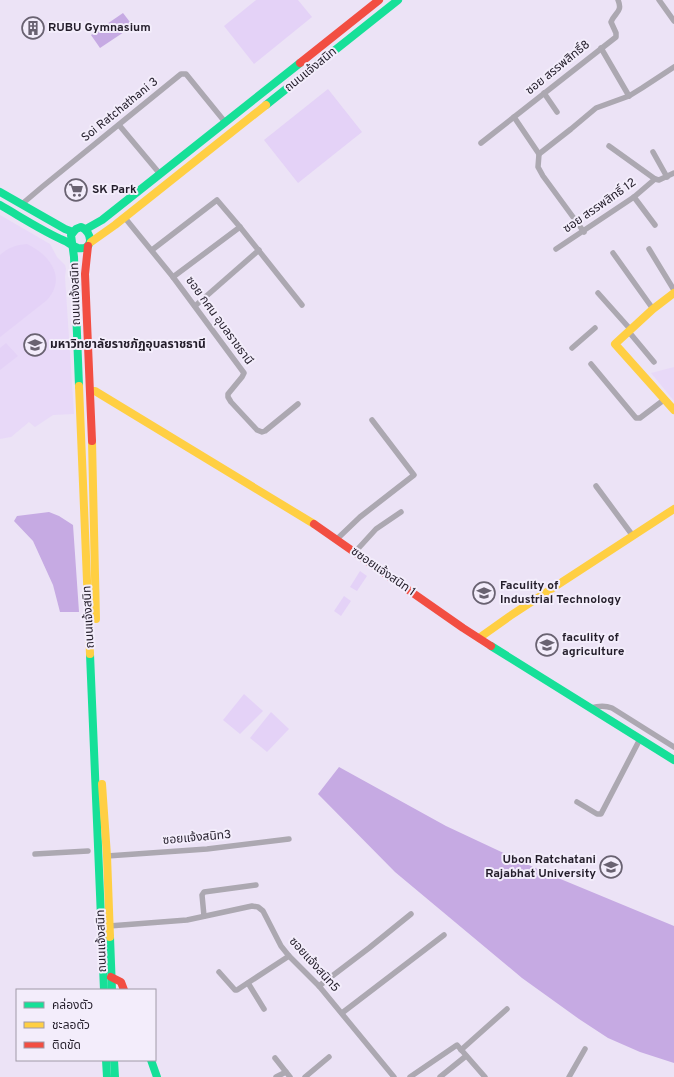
<svg xmlns="http://www.w3.org/2000/svg" width="674" height="1077" font-family="Overpass,'Noto Sans Thai',sans-serif">
  <style>
    .built { fill: #e8d9f8 }
    .green { fill: #e4d2f7 }
    .water { fill: #c6aae3 }
    .lines { fill: none; stroke-linecap: round; stroke-linejoin: round }
    .street { stroke: #aca8b1; stroke-width: 5.5 }
    .fast { stroke: #16e098; stroke-width: 8 }
    .slow { stroke: #ffcf43; stroke-width: 8 }
    .jam { stroke: #f24e42; stroke-width: 8 }
    .labels { text-anchor: middle; dominant-baseline: central; stroke-width: 4; stroke-linejoin: round; paint-order: stroke }
    .poi-label { font-size: 12px; font-weight: bold; fill: #231d2a; stroke: #f3edfb; text-anchor: start }
    .street-label { font-size: 12px; fill: #231d2a; stroke: #f3edfb }
  </style>
  <rect width="100%" height="100%" fill="#ece3f6"/>
  <g class="built">
    <polygon points="0,215 50,244 57,257 65,265 66,269 65,277 74,414 53,415 35,427 29,422 11,437 0,439"/>
    <polygon points="674,367 674,401 651,373"/>
  </g>
  <g class="green">
    <polygon points="256,0 298,0 312,17 254,64 224,26"/>
    <polygon points="328,89 362,132 298,183 264,140"/>
    <path d="M27 244C50 255 67 278 47 300L0 337V255C9 247 16 245 27 244Z"/>
    <polygon points="6,343 18,356 0,370 0,348"/>
    <polygon points="360,571 367,576 357,591 350,587"/>
    <polygon points="344,596 351,601 341,616 334,611"/>
    <polygon points="244,694 263,711 240,734 223,720"/>
    <polygon points="271,712 289,729 267,752 250,738"/>
  </g>
  <g class="water">
    <polygon points="123,13 133,26 100,48 91,35"/>
    <polygon points="49,512 59,516 73,525 79,612 60,612 53,585 33,541 14,521 17,516"/>
    <polygon points="339,767 446,826 546,873 674,926 674,1063 640,1052 608,1038 579,1019 522,978 395,872 318,794"/>
  </g>
  <g class="lines">
    <g class="street">
      <polyline points="659,0 674,21"/>
      <polyline points="601,48 629,96"/>
      <polyline points="544,93 557,112"/>
      <polyline points="514,117 539,154 538,167 543,176 584,232"/>
      <polyline points="119,125 160,174"/>
      <path d="M481 143 616 37V33L611 22C615 12 623 12 618 0"/>
      <polyline points="609,146 655,179 659,180 674,173"/>
      <polyline points="653,152 667,177"/>
      <polyline points="539,154 571,129 596,108 629,96 642,88 674,67"/>
      <polyline points="634,197 655,225"/>
      <polyline points="22,204 42,187 181,74 186,74 225,122"/>
      <polyline points="125,218 173,277 244,373 242,377 228,394 228,397 231,402 257,430 262,432 265,431 298,404"/>
      <polyline points="556,249 634,197 655,179"/>
      <polyline points="649,249 674,290"/>
      <polyline points="152,250 217,200 240,227 302,305"/>
      <polyline points="613,253 653,309"/>
      <polyline points="173,277 240,227"/>
      <polyline points="598,293 631,330"/>
      <polyline points="195,306 259,250"/>
      <polyline points="629,332 654,362"/>
      <polyline points="572,348 595,328"/>
      <polyline points="591,364 636,418 640,418 665,399"/>
      <polyline points="596,486 633,536"/>
      <polyline points="337,539 360,517 414,475 372,420"/>
      <polyline points="355,552 376,529 401,512"/>
      <path d="M591 708C598 706 604 705 612 708L674 747"/>
      <polyline points="577,802 597,814 601,814 640,739"/>
      <polyline points="35,854 88,851"/>
      <polyline points="107,856 207,849 289,839"/>
      <polyline points="204,916 202,895 204,892 256,885"/>
      <polyline points="109,926 187,920 252,906 258,907 263,911 281,946 289,956 319,986 394,1077"/>
      <polyline points="219,972 235,990 237,990 289,956"/>
      <polyline points="248,983 264,1009"/>
      <polyline points="319,986 369,948 411,914"/>
      <polyline points="342,1013 444,935"/>
      <polyline points="461,1050 507,1009"/>
      <polyline points="275,1058 290,1077"/>
      <polyline points="276,1077 286,1072"/>
      <polyline points="305,1077 329,1057"/>
      <polyline points="410,1077 457,1045 485,1077"/>
      <polyline points="440,1077 466,1056"/>
      <polyline points="569,1077 585,1049"/>
    </g>
    <g class="fast">
      <polyline points="266,105 398,0"/>
      <polyline points="0,192 65,229 73,232"/>
      <path d="M0 205C21 217 42 231 65 241 69 243 74 247 78 248 94 251 93 232 81 227L76 229 71 235 74 257 79 386"/>
      <polyline points="86,229 102,220 300,63"/>
      <polyline points="491,646 674,760"/>
      <polyline points="90,654 104,990"/>
      <polyline points="110,937 112,990"/>
      <polyline points="106,1060 107,1077"/>
      <polyline points="114,1060 115,1077"/>
      <polyline points="151,1060 157,1077"/>
    </g>
    <g class="slow">
      <polyline points="91,242 115,225 266,105"/>
      <polyline points="674,293 653,309 615,344 674,410"/>
      <polyline points="79,386 90,654"/>
      <polyline points="90,391 95,391 314,524"/>
      <polyline points="92,441 96,619"/>
      <polyline points="479,638 510,616 674,509"/>
      <polyline points="102,784 107,856 110,937"/>
    </g>
    <g class="jam">
      <polyline points="300,63 379,0"/>
      <polyline points="88,246 85,274 92,441"/>
      <polyline points="314,524 463,628 491,646"/>
      <polyline points="111,977 121,982 124,990"/>
    </g>
  </g>
  <defs>
    <g id="building-ring" transform="scale(1.15)"><circle r="9.5" fill="#f3edfb" stroke="#696271" stroke-width="1.5"/><path d="M-4-6H4V6H1V3H-1V6H-4ZM-2.5-4.3h1.7v1.8h-1.7ZM.8-4.3h1.7v1.8H.8ZM-2.5-1h1.7V.8h-1.7ZM.8-1h1.7V.8H.8Z" fill="#696271"/></g>
    <g id="supermarket-ring" transform="scale(1.15)"><circle r="9.5" fill="#f3edfb" stroke="#696271" stroke-width="1.5"/><path d="M-6-5.5h2.5l.6 2H6L4.5 2H-2.5L-4.4-4H-6ZM-1.5 3.2a1.3 1.3 0 1 0 .1 0ZM3 3.2a1.3 1.3 0 1 0 .1 0Z" fill="#696271"/></g>
    <g id="university-ring" transform="scale(1.15)"><circle r="9.5" fill="#f3edfb" stroke="#696271" stroke-width="1.5"/><path d="M0-5L7-2L0 1L-7-2ZM-4 1L0 2.5L4 1V4Q0 6-4 4Z" fill="#696271"/></g>
  </defs>
  <g fill-rule="evenodd">
    <use href="#building-ring" x="33" y="28"/>
    <use href="#supermarket-ring" x="76" y="190"/>
    <use href="#university-ring" x="35" y="345"/>
    <use href="#university-ring" x="484" y="593"/>
    <use href="#university-ring" x="547" y="645"/>
    <use href="#university-ring" x="611" y="867"/>
  </g>
  <g class="labels">
    <g class="poi-label">
      <text x="48" y="28">RUBU Gymnasium</text>
      <text x="92" y="190">SK Park</text>
      <text x="50" y="345">มหาวิทยาลัยราชภัฏอุบลราชธานี</text>
      <text x="500" y="586">Faculity of<tspan x="500" dy="14">Industrial Technology</tspan></text>
      <text x="562" y="638">faculity of<tspan x="562" dy="14">agriculture</tspan></text>
      <text x="596" y="860" text-anchor="end">Ubon Ratchatani<tspan x="596" dy="14">Rajabhat University</tspan></text>
    </g>
    <g class="street-label">
      <text transform="translate(558 68) rotate(-39)">ซอย สรรพสิทธิ์8</text>
      <text transform="translate(311 70) rotate(-39)">ถนนแจ้งสนิท</text>
      <text transform="translate(120 110) rotate(-39)">Soi Ratchathani 3</text>
      <text transform="translate(600 206) rotate(-35)">ซอย สรรพสิทธิ์ 12</text>
      <text transform="translate(76 294) rotate(-92)">ถนนแจ้งสนิท</text>
      <text transform="translate(219 321) rotate(54)">ซอย กศน อุบลราชธานี</text>
      <text transform="translate(383 572) rotate(35)">ซซอยแจ้งสนิท 1</text>
      <text transform="translate(89 617) rotate(-93)">ถนนแจ้งสนิท</text>
      <text transform="translate(197 838) rotate(-5)">ซอยแจ้งสนิท3</text>
      <text transform="translate(102 941) rotate(-92)">ถนนแจ้งสนิท</text>
      <text transform="translate(314 965) rotate(48)">ซอยแจ้งสนิท5</text>
    </g>
  </g>
  <rect x="16" y="989" width="140" height="72" fill="#f3edfb" stroke="#a09aa7"/>
  <rect x="24" y="1002" width="20" height="6" fill="#16e098" stroke="#a09aa7"/>
  <text x="52" y="1009" font-size="12" fill="#231d2a">คล่องตัว</text>
  <rect x="24" y="1022" width="20" height="6" fill="#ffcf43" stroke="#a09aa7"/>
  <text x="52" y="1029" font-size="12" fill="#231d2a">ชะลอตัว</text>
  <rect x="24" y="1042" width="20" height="6" fill="#f24e42" stroke="#a09aa7"/>
  <text x="52" y="1049" font-size="12" fill="#231d2a">ติดขัด</text>
</svg>
